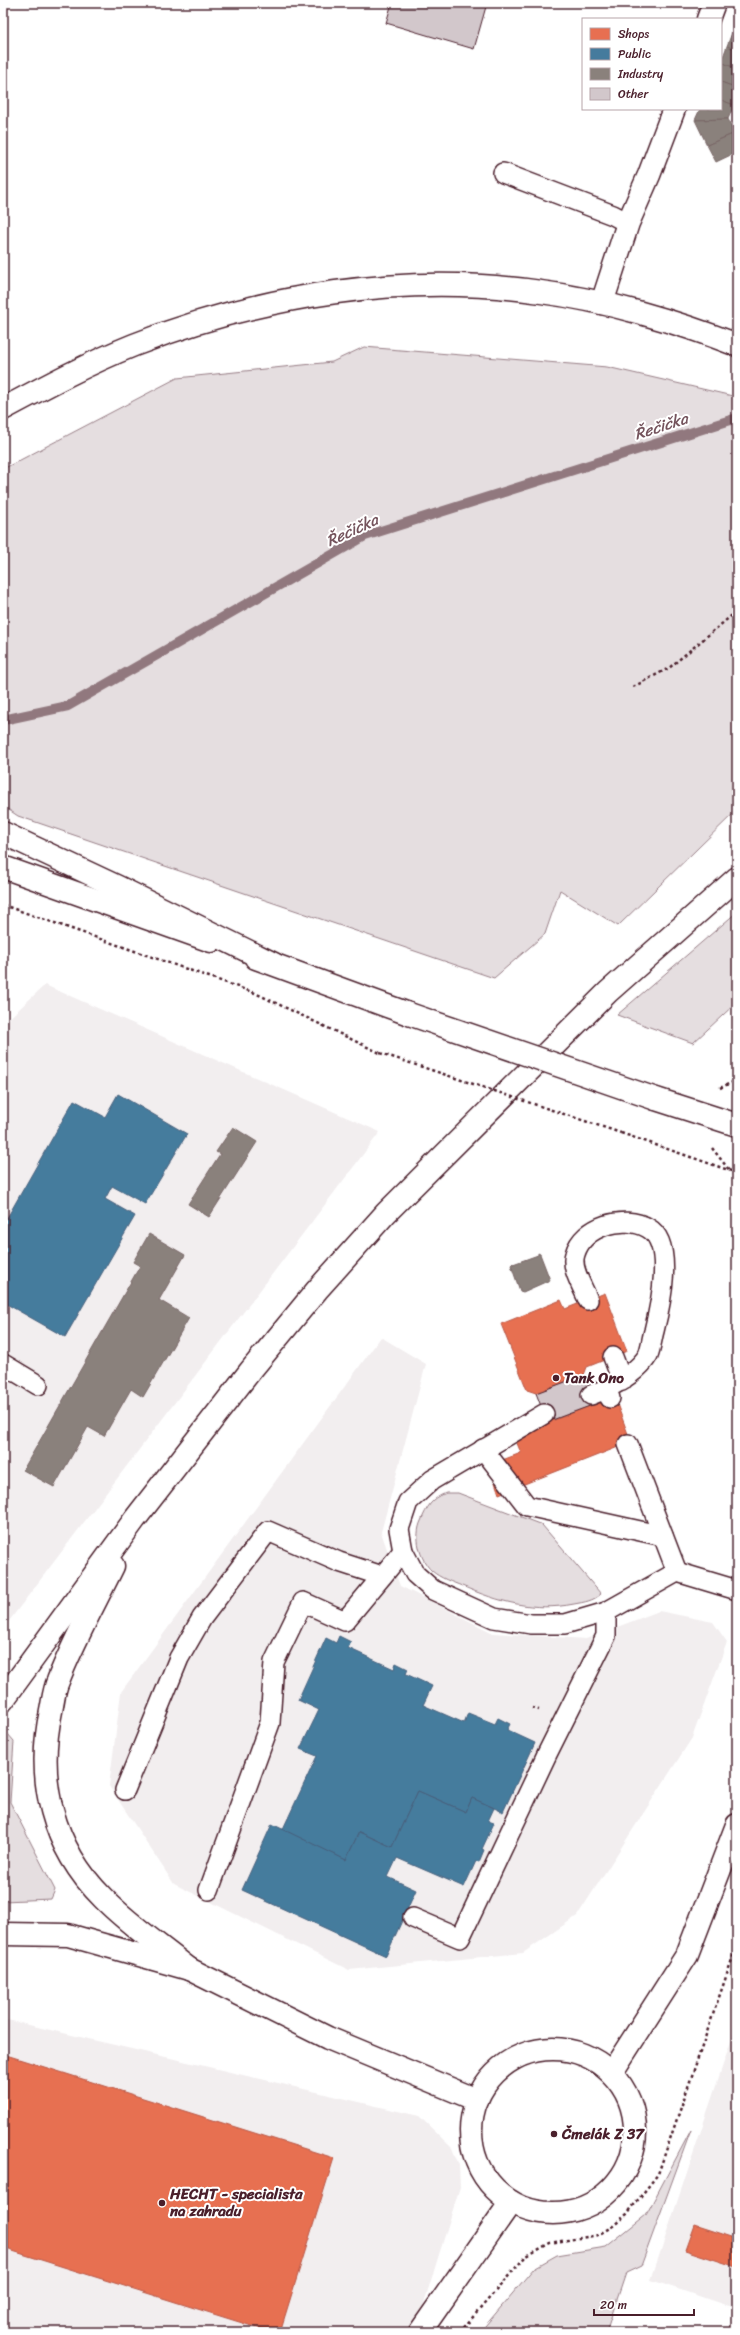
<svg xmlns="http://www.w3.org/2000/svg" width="740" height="2335" font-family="Sriracha,sans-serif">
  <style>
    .built { fill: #f2eeef }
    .green { fill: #e5dee0; stroke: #987e86 }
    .shops { fill: #e76f51; stroke: #b85746 }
    .public { fill: #457b9d; stroke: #465f7b }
    .industry { fill: #8a817c; stroke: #776464 }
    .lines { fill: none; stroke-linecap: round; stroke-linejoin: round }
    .stream { stroke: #91787e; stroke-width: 10 }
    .building { fill: #d2c7cb; stroke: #4a1f2b }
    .lane-casing { stroke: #4a1f2b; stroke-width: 22 }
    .street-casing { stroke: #4a1f2b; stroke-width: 25 }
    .secondary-casing { stroke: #4a1f2b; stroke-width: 25 }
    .primary-casing { stroke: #4a1f2b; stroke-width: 25 }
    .path { stroke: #4a1f2b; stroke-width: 2.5; stroke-dasharray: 3 3; stroke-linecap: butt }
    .lane { stroke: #fff; stroke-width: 19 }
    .street { stroke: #fff; stroke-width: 22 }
    .secondary { stroke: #fff; stroke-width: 22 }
    .primary { stroke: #fff; stroke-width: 22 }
    .secondary-bridge-casing { stroke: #4a1f2b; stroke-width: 25; stroke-linecap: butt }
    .path-bridge { stroke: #4a1f2b; stroke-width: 2.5; stroke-dasharray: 3 3; stroke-linecap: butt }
    .secondary-bridge { stroke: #fff; stroke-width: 22 }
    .poi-dot { fill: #4a1f2b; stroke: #fff; stroke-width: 1.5 }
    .labels { text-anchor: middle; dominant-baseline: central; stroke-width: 4; stroke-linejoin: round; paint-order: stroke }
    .poi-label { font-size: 15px; font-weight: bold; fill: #4a1f2b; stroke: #fff; text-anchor: start }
    .water-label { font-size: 16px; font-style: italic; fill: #74535c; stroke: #fff }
  </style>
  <rect width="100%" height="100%" fill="#fff"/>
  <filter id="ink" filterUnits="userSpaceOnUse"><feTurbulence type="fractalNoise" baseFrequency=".025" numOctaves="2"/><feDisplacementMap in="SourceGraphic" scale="8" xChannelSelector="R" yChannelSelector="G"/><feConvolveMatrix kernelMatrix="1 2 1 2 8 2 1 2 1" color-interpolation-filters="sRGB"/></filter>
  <g filter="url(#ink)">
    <g class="built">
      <polygon points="45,985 380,1132 3,1629 3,1024"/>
      <polygon points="381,1337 426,1364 381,1532 400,1586 493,1633 586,1639 659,1611 713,1622 727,1642 692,1738 577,1916 523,1953 349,1970 174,1884 109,1786 121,1692"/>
      <polygon points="3,2019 419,2116 452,2148 459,2165 460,2187 415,2332 3,2332"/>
      <polygon points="737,2023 737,2309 651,2280"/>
    </g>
    <g class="green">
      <polygon points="364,347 607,367 737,397 737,810 618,926 560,890 545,934 494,978 18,816 3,806 3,469 177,378 332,362"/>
      <polygon points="737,912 737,1002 693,1043 617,1015"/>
      <path d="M446 1493H458L542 1525 601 1594C593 1601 585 1602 574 1604 534 1612 499 1602 462 1586 452 1582 440 1578 432 1571 419 1559 414 1536 421 1521 427 1507 431 1499 446 1493Z"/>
      <polygon points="7,1733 14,1741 10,1802 55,1890 51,1899 3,1901 3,1738"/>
      <polygon points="691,2130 641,2266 626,2273 606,2332 480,2332 534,2268 557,2255 606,2247 646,2215"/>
    </g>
    <g class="shops">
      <polygon points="605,1293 627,1351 587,1367 584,1375 536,1393 527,1390 501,1324 561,1300 565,1309"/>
      <polygon points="614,1396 631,1442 499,1494 489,1465 521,1453 514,1436"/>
      <polygon points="3,2054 334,2158 280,2332 271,2332 3,2248"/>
      <polygon points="694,2225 737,2239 737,2267 685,2250"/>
    </g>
    <g class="public">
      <polygon points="118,1094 187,1134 145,1204 112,1186 105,1199 135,1216 65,1337 3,1302 3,1225 74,1100 105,1117"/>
      <polygon points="339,1636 351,1642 348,1648 394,1669 396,1663 408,1669 406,1674 432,1686 423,1705 464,1723 468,1713 495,1724 498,1718 510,1724 507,1730 535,1743 503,1812 472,1798 466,1812 418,1791 392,1847 359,1832 346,1860 282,1831 317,1756 300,1749 319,1710 298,1700 326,1638 336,1643"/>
      <polygon points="418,1791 466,1812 472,1798 494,1808 488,1821 494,1823 482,1849 484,1850 479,1862 476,1861 464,1887 397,1858 388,1877 416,1890 386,1956 242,1890 272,1824 346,1860 359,1832 392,1847"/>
    </g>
    <g class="industry">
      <polygon points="733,30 737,31 737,50 727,46"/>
      <polygon points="727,46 737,50 737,69 721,62"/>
      <polygon points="721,62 737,69 737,88 721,82"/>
      <polygon points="721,82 737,88 737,99 734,105 721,100"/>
      <polygon points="721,100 734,105 728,119 695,120 700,109 721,109"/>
      <polygon points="728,119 735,133 707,145 695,120"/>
      <polygon points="735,133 737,152 716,162 707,145"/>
      <polygon points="233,1127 257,1142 209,1217 188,1204 220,1154 216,1152"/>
      <polygon points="149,1234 185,1255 159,1300 189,1318 143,1397 131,1389 104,1436 88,1427 54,1487 23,1470 140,1266 133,1262"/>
      <polygon points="538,1253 540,1254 550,1280 523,1292 520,1291 511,1265 513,1263 513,1264 538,1255"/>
    </g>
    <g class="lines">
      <polyline class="stream" points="3,720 68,706 365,536 737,418"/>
    </g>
    <g class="building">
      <polygon points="392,3 487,3 474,49 386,23"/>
      <polygon points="584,1375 595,1404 547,1422 536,1393"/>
    </g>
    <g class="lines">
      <g class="lane-casing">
        <g id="lane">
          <polyline points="503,173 613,215 628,223"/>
          <path d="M588 1300C583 1287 570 1268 575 1254 583 1226 624 1214 648 1228 675 1243 660 1307 654 1331 652 1338 651 1348 648 1355 640 1369 620 1382 606 1389"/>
          <polyline points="613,1357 622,1381"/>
          <polyline points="3,1364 38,1385"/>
          <polyline points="591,1395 606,1389 610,1398"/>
          <polyline points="544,1414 432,1480 408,1502 399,1529 403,1551 415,1574 433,1590 494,1618 531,1624 565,1624 606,1612 677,1572 737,1590"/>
          <polyline points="628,1444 677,1572"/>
          <polyline points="483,1449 527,1506 663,1536"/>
          <polyline points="125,1790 179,1658 202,1618 268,1531 339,1562 382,1576"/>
          <polyline points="209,1890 270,1723 274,1662 303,1602 345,1621 403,1551"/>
          <polyline points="413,1918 460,1938 547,1754 606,1636 606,1612"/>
        </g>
      </g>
      <g class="street-casing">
        <g id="street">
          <polyline points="708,19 714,3"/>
          <polyline points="602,303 628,223 649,175 674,109"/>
          <polyline points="420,2332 511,2202"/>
        </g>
      </g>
      <g class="secondary-casing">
        <g id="secondary">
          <polyline points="3,867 211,941"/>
          <polyline points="256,958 409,1014"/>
          <polyline points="656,1099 737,1125"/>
        </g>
      </g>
      <g class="primary-casing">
        <g id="primary">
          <path d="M3 409C46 386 89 363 134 345 261 295 405 272 541 292 604 300 678 322 737 345"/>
          <polyline points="3,833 118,887 274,964"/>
          <path d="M113 1566C95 1603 72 1644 58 1681 54 1690 53 1701 51 1711 36 1780 52 1847 103 1898 128 1924 161 1946 189 1969"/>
          <polyline points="3,1700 135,1519 251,1370 317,1290 386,1213 608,992 737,878"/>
          <polyline points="3,1934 68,1935 189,1969 328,2038 477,2100"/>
          <circle cx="553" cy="2131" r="82"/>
          <polyline points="612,2072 687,1955 737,1825"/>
        </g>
      </g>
      <g class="path">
        <polyline points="633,687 669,668 737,611"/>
        <polyline points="3,905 255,993 380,1053"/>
        <polyline points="720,1088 737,1080"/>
        <polyline points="621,1133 737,1173"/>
        <polyline points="712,1148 730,1171"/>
        <polyline points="532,1708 539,1710"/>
        <polyline points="460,2332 525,2257 550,2243 598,2235 613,2226 627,2214 658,2174 737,1945"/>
      </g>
      <use href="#lane" class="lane"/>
      <use href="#street" class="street"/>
      <use href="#secondary" class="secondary"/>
      <use href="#primary" class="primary"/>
      <g class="secondary-bridge-casing">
        <polyline id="secondary-bridge" points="409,1014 656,1099"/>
      </g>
      <polyline class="path-bridge" points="380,1053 621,1133"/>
      <use href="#secondary-bridge" class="secondary-bridge"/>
    </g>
  </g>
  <g class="poi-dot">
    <circle cx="556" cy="1378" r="4"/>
    <circle cx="554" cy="2134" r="4"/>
    <circle cx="162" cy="2203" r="4"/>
  </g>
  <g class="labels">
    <g class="poi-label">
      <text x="564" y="1378">Tank Ono</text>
      <text x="562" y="2134">Čmelák Z 37</text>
      <text x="170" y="2194">HECHT - specialista<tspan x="170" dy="17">na zahradu</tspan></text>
    </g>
    <g class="water-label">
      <text transform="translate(661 426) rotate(-18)">Řečička</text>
      <text transform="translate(352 530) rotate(-25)">Řečička</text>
    </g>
  </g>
  <rect width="740" height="2335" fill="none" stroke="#fff" stroke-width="16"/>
  <rect x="8" y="8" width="724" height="2319" fill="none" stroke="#4a1f2b" stroke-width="1.5" filter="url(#ink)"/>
  <rect x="582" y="18" width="140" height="92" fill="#ffffff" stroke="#b7a5aa"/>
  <rect x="590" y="28" width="20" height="12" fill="#e76f51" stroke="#b7a5aa"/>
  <text x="618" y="38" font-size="12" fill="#4a1f2b">Shops</text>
  <rect x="590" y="48" width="20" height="12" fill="#457b9d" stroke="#b7a5aa"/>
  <text x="618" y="58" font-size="12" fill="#4a1f2b">Public</text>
  <rect x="590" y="68" width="20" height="12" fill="#8a817c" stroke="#b7a5aa"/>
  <text x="618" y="78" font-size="12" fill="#4a1f2b">Industry</text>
  <rect x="590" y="88" width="20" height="12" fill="#d2c7cb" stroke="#b7a5aa"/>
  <text x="618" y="98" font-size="12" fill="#4a1f2b">Other</text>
  <path d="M594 2309v6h100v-6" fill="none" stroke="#4a1f2b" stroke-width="2"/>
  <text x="600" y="2309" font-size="12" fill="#4a1f2b" stroke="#ffffff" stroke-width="3" paint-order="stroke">20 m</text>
</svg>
